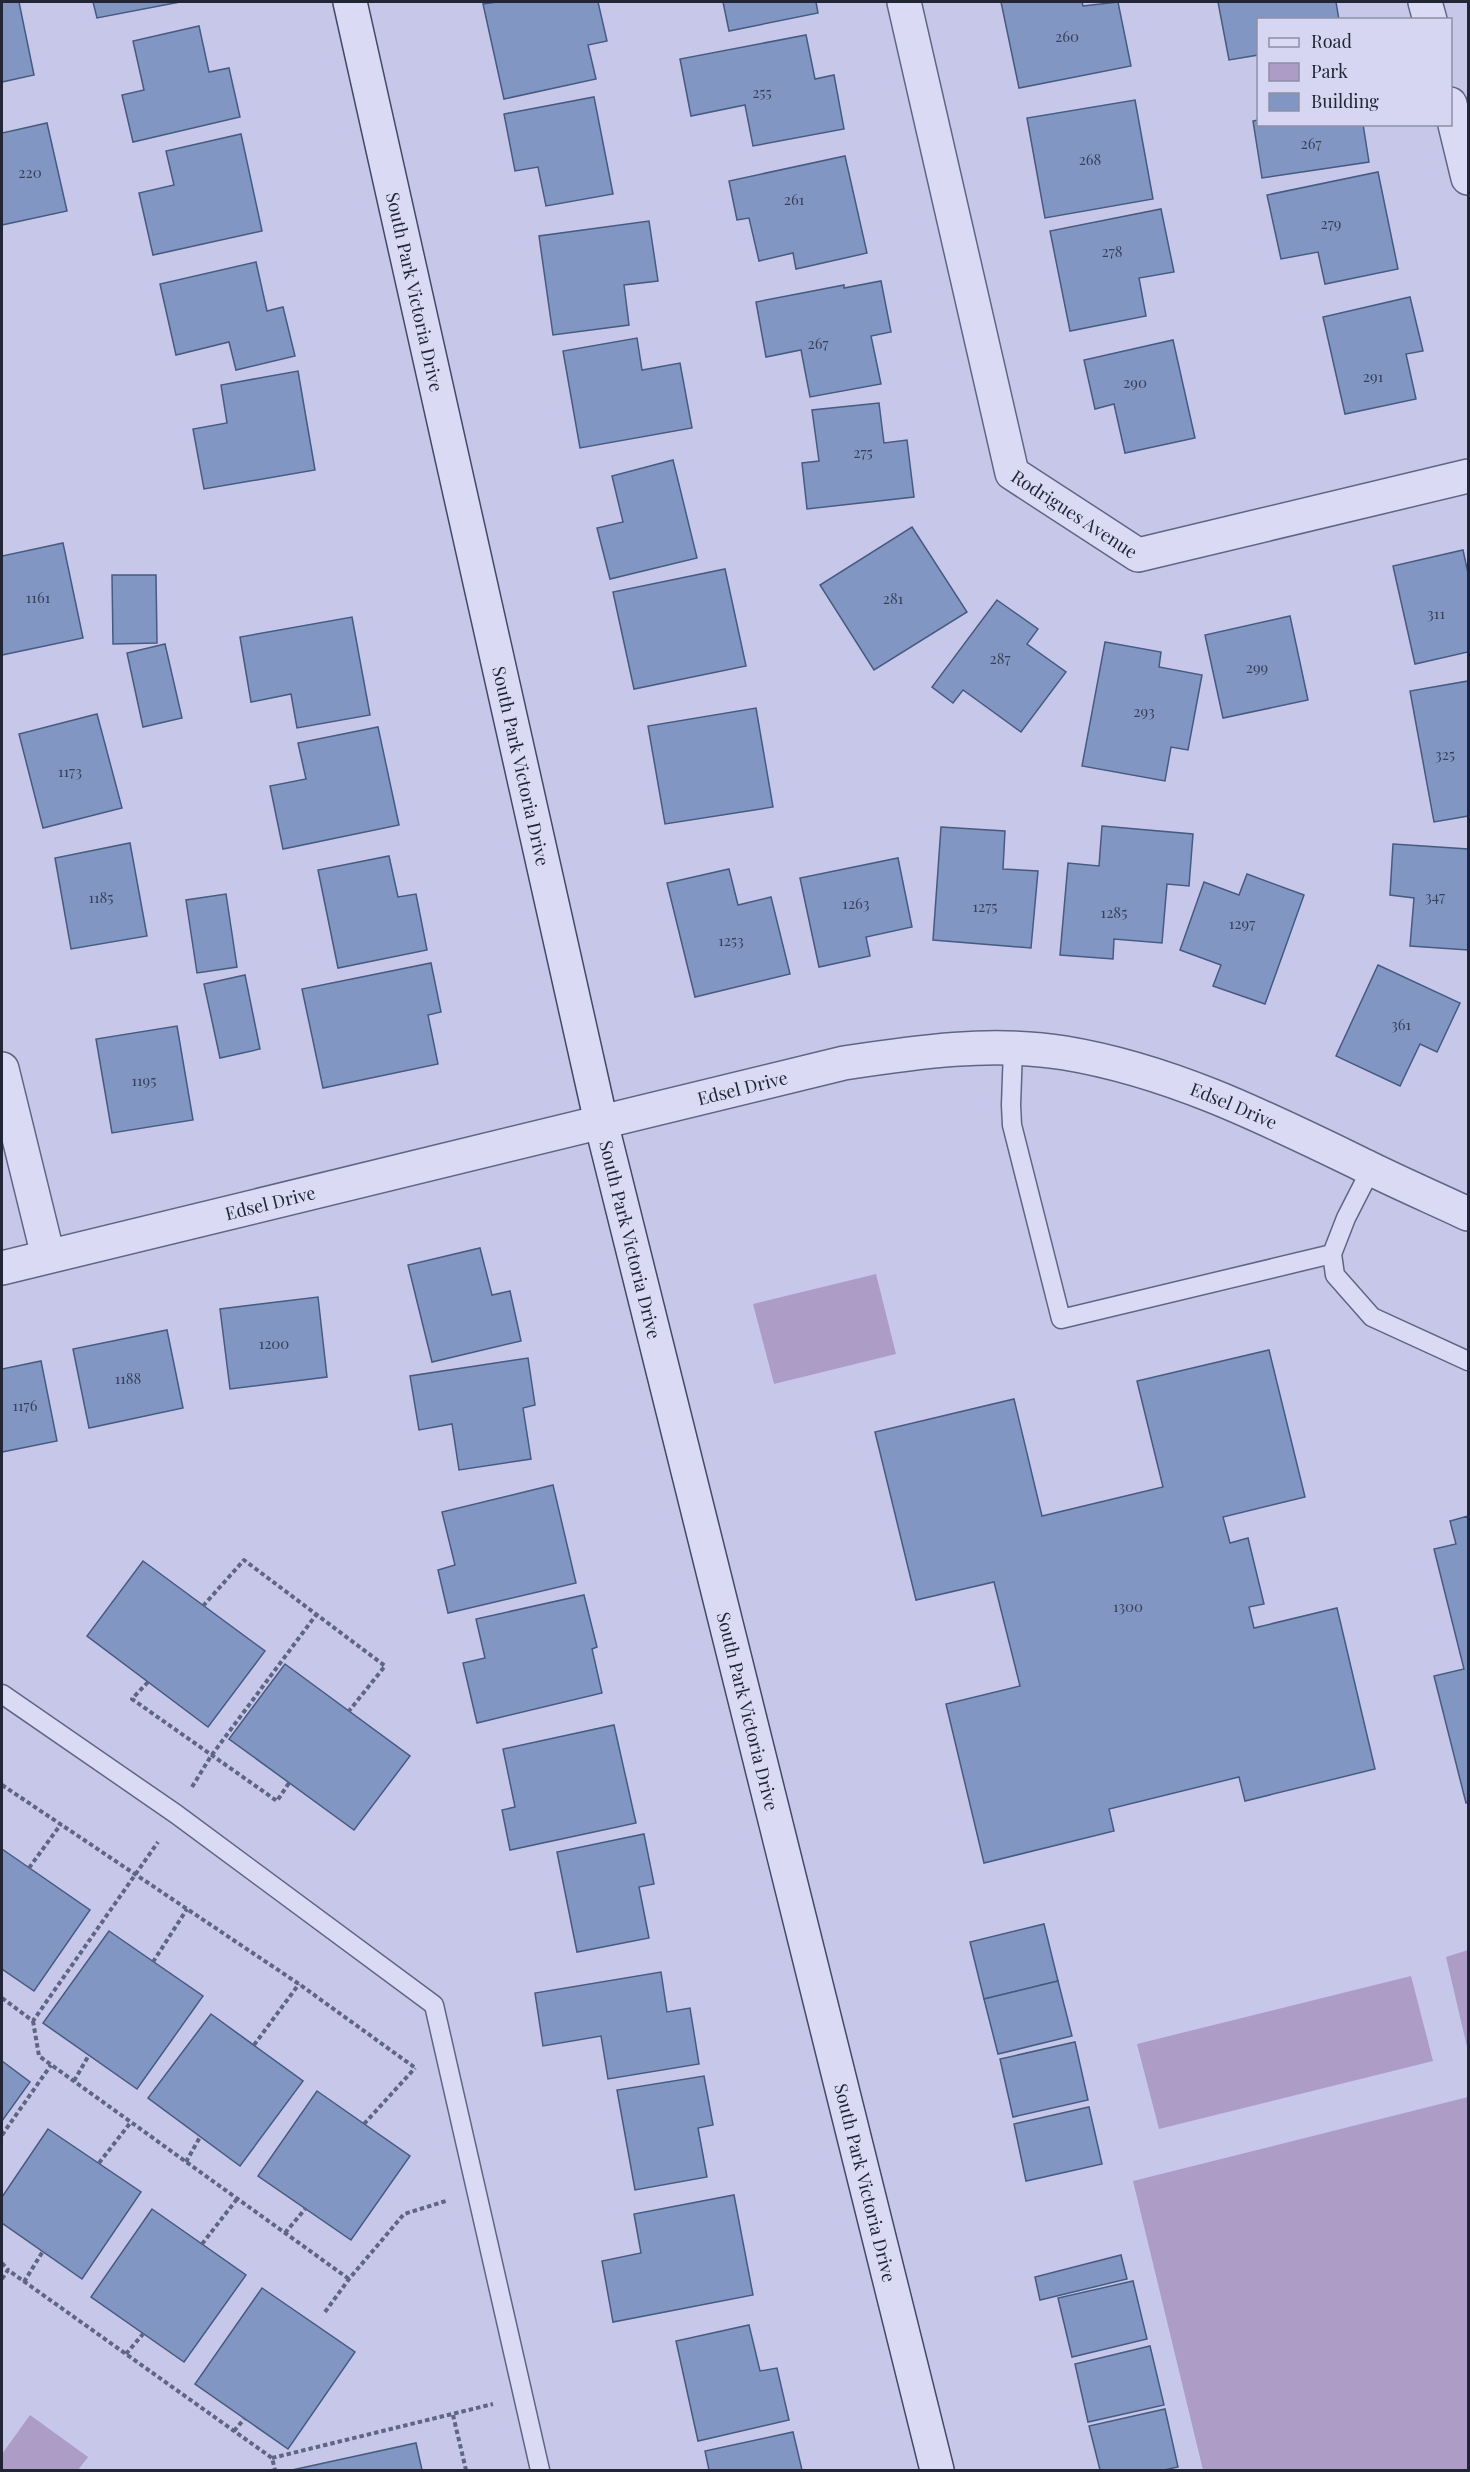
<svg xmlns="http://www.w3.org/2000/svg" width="1470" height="2472" font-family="'Playfair Display',serif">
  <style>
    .green { fill: #ad9cc6 }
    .building { fill: #8196c3; stroke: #475a80; stroke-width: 1.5 }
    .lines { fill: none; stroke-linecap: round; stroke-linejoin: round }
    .lane-casing { stroke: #5f6683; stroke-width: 21 }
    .street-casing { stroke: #5f6683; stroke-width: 36 }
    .secondary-casing { stroke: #424a65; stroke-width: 36 }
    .path { stroke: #5f6683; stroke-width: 4; stroke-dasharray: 4.5 3; stroke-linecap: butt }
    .lane { stroke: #dadaf5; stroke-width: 18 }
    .street { stroke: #dadaf5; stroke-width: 33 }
    .secondary { stroke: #dadaf5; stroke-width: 33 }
    .labels { text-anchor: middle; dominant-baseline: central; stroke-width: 6; stroke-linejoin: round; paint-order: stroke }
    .number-label { font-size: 15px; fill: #394158 }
    .street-label { font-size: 18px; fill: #212535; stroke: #d6d6f2 }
  </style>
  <rect width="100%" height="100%" fill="#c7c8e9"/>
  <g class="green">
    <polygon points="876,1274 896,1354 774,1384 753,1304"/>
    <polygon points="1468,1950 1468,2051 1446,1957"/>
    <polygon points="1411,1976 1433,2061 1159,2129 1137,2044"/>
    <polygon points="1468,2097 1468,2470 1203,2470 1133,2181"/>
    <polygon points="30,2415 88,2457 78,2470 2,2470 2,2454"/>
  </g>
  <g class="building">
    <polygon points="2,2 19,2 34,75 2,82"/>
    <polygon points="93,2 180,2 97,18"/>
    <polygon points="497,2 598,2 607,41 588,45 596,79 504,99 483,4"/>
    <polygon points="723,2 816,2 818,13 729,31"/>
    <polygon points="1001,2 1082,2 1083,6 1118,2 1131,66 1019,88"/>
    <polygon points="1218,2 1336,2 1339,20 1258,20 1258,55 1229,60"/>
    <polygon points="199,26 209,72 229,68 240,117 133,142 122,95 144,90 133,41"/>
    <polygon points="806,35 815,79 834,75 844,129 753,146 745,105 691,116 680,59"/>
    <polygon points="594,97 613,194 546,206 538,167 515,171 504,114"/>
    <polygon points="1135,100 1153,199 1045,218 1027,118"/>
    <polygon points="1258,120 1258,124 1363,124 1369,162 1262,178 1253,121"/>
    <polygon points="47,123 67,211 2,225 2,133"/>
    <polygon points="241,134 262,231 153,255 139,193 174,185 166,151"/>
    <polygon points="845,156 867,253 796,269 793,253 759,261 749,218 737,220 729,181"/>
    <polygon points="1378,172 1398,269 1325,284 1318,252 1281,259 1267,195"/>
    <polygon points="1161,209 1174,272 1139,278 1146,316 1070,331 1050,231"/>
    <polygon points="649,221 658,281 624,285 629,325 553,335 539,236"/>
    <polygon points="256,262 267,311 283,307 295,356 236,370 229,342 176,355 160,284"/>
    <polygon points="881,281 891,332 871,336 881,384 810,397 801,350 766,357 756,302 844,285 844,288"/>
    <polygon points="1410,297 1423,351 1406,354 1416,399 1345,414 1323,317"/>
    <polygon points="637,338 642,370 680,363 692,428 580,448 563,351"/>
    <polygon points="1173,340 1195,438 1125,453 1114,404 1095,409 1084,360"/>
    <polygon points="298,371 315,470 204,489 193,429 227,423 221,385"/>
    <polygon points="879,403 884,443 907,440 914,497 807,509 802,463 819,461 812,410"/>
    <polygon points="673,460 697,558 610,579 597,528 623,522 612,476"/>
    <polygon points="912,527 967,612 874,670 820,585"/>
    <polygon points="63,543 83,638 2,655 2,556"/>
    <polygon points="1463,550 1468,573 1468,652 1415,664 1393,566"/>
    <polygon points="725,569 746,666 634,689 613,592"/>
    <polygon points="112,575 156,575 157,643 113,644"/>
    <polygon points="997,600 1038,629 1027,644 1066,672 1021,732 963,690 953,703 932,687"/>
    <polygon points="1290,616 1308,700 1223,718 1205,635"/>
    <polygon points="352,617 370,715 297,728 291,694 251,702 240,637"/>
    <polygon points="1105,642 1161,652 1159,667 1202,675 1188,750 1171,747 1165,781 1082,766"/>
    <polygon points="165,644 182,718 143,727 127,653"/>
    <polygon points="1468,681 1468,816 1434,822 1410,691"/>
    <polygon points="756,708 773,807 665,824 648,726"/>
    <polygon points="97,714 122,808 43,828 19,734"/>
    <polygon points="378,727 399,825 283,849 270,786 306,779 298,743"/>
    <polygon points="1102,826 1193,834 1189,886 1167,884 1162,943 1114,939 1113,959 1060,955 1068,863 1099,866"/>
    <polygon points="941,827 1005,831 1003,869 1038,871 1031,948 933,940"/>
    <polygon points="130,843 147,936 71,949 55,858"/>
    <polygon points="1393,844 1468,849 1468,950 1410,946 1414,898 1390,895"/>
    <polygon points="389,856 398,897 416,894 427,950 338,968 318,870"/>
    <polygon points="898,858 912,927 866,937 870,956 819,967 800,878"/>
    <polygon points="729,869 738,905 771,897 790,974 695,997 667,883"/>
    <polygon points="1247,874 1304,895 1265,1004 1213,986 1221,965 1180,950 1204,882 1239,895"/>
    <polygon points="226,894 237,967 197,973 186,900"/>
    <polygon points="431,963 441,1012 428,1015 438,1064 323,1088 302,989"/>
    <polygon points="1378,965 1460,1003 1437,1052 1420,1044 1400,1086 1336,1056"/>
    <polygon points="245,975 260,1049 220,1058 204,984"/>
    <polygon points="177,1026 193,1120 112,1133 96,1039"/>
    <polygon points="480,1248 492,1295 510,1291 521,1341 432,1362 408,1265"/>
    <polygon points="318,1297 327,1377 230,1389 220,1309"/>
    <polygon points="167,1330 183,1408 89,1428 73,1349"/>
    <polygon points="1269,1350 1305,1497 1223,1517 1230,1543 1248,1538 1264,1604 1249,1607 1254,1628 1337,1608 1375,1769 1245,1801 1239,1777 1109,1809 1114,1831 984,1863 946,1704 1020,1686 994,1582 916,1600 875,1432 1014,1399 1042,1516 1163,1487 1137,1381"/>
    <polygon points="528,1358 535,1405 523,1408 531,1459 459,1470 452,1424 419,1430 410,1376"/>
    <polygon points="41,1361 57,1441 2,1452 2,1369"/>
    <polygon points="553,1485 576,1583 448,1613 438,1570 455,1565 442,1512"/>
    <polygon points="1468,1516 1468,1802 1466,1803 1434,1676 1464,1669 1434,1549 1456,1544 1450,1521"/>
    <polygon points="143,1561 265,1651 208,1727 87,1636"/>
    <polygon points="584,1595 597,1647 592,1649 602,1693 477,1723 463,1663 485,1658 476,1619"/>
    <polygon points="285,1664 410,1756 354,1830 229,1739"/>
    <polygon points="614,1725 636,1823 510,1850 502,1810 515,1807 503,1749"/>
    <polygon points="644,1834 654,1884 639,1887 649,1938 577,1952 557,1852"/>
    <polygon points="2,1849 90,1910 34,1991 2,1969"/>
    <polygon points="1044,1924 1058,1981 984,1999 970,1942"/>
    <polygon points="109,1931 203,1996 137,2089 43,2023"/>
    <polygon points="661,1972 667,2012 690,2008 699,2064 608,2079 601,2036 543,2046 535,1993"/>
    <polygon points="1058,1981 1072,2036 998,2054 984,1999"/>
    <polygon points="211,2014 303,2081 240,2166 148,2098"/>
    <polygon points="1075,2042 1088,2100 1013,2117 1000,2059"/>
    <polygon points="2,2061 30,2082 2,2121"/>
    <polygon points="704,2076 713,2125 698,2128 707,2177 635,2190 617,2090"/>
    <polygon points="317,2091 410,2156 351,2240 258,2176"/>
    <polygon points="1089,2107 1102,2164 1026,2181 1014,2124"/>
    <polygon points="48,2129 141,2192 82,2279 2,2223 2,2197"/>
    <polygon points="734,2195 753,2295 613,2322 602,2261 641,2253 634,2214"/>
    <polygon points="152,2209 246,2275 184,2362 91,2297"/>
    <polygon points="1121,2255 1127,2279 1040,2300 1035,2277"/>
    <polygon points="1133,2281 1147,2339 1072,2357 1058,2298"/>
    <polygon points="262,2288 355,2352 288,2449 195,2384"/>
    <polygon points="749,2325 760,2371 777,2368 789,2420 698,2441 676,2341"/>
    <polygon points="1150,2346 1164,2405 1088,2422 1075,2364"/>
    <polygon points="1165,2409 1178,2467 1164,2470 1100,2470 1089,2426"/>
    <polygon points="793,2432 802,2470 709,2470 705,2451"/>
    <polygon points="416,2443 422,2470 292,2470"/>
  </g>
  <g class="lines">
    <g class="lane-casing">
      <g id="lane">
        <polyline points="1013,1049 1011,1105 1012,1125 1061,1319 1332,1254"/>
        <polyline points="1371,1169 1346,1218 1332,1254 1335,1275 1372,1317 1468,1361"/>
        <polyline points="2,1694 176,1814 434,2005 540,2470"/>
      </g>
    </g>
    <g class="street-casing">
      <g id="street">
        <path id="s1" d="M904 2 1012 473 1138 555 1468 476"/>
        <polyline points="1425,2 1430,20"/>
        <polyline points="1450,104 1468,178"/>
        <polyline points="2,1069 48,1256"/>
        <path id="s2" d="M2 1268 844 1063C917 1052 991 1041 1065 1053 1173 1071 1268 1119 1365 1166 1399 1183 1434 1198 1468 1214"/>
      </g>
    </g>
    <g class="secondary-casing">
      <g id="secondary">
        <path id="s3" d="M350 2 601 1122 937 2470"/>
      </g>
    </g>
    <g class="path">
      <polyline points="203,1606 244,1560 385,1666 349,1711"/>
      <polyline points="148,1682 132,1699 277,1801 289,1783"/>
      <polyline points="2,1785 299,1984 414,2067"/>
      <polyline points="192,1787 211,1756 316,1615"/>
      <polyline points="29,1868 61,1824"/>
      <polyline points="153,1962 187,1909"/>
      <polyline points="2,1998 33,2021 158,1842"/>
      <polyline points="33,2021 39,2056 349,2279"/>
      <polyline points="254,2045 299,1984"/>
      <polyline points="74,2081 89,2055"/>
      <polyline points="364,2124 415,2068"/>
      <polyline points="2,2135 51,2065"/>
      <polyline points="186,2162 200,2137"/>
      <polyline points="99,2163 131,2122"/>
      <polyline points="285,2233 306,2208"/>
      <polyline points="202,2244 237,2199"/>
      <polyline points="2,2263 8,2270"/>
      <polyline points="2,2279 8,2270 272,2458 275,2470"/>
      <polyline points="24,2282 43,2251"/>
      <polyline points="325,2312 349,2279 404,2214 446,2201"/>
      <polyline points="126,2354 143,2334"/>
      <polyline points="453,2415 466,2470"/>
      <polyline points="234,2431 245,2418"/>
      <polyline points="272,2458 493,2404"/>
    </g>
    <use href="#lane" class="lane"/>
    <use href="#street" class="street"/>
    <use href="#secondary" class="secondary"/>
  </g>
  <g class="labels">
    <g class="number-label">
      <text x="1067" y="36">260</text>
      <text x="762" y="92">255</text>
      <text x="1311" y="143">267</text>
      <text x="1090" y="159">268</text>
      <text x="30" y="172">220</text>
      <text x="794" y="199">261</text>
      <text x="1331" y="223">279</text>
      <text x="1112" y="251">278</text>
      <text x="818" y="343">267</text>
      <text x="1373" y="376">291</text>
      <text x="1135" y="382">290</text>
      <text x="863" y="452">275</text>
      <text x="38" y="597">1161</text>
      <text x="893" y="598">281</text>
      <text x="1436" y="613">311</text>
      <text x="1000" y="658">287</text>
      <text x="1257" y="667">299</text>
      <text x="1144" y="711">293</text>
      <text x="1445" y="754">325</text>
      <text x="70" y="771">1173</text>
      <text x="1435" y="896">347</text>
      <text x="101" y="897">1185</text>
      <text x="856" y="903">1263</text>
      <text x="985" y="906">1275</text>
      <text x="1114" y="912">1285</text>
      <text x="1242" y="923">1297</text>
      <text x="731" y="940">1253</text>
      <text x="1401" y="1024">361</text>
      <text x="144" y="1080">1195</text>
      <text x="274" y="1343">1200</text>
      <text x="128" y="1378">1188</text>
      <text x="25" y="1405">1176</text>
      <text x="1128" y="1606">1300</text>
    </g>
    <g class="street-label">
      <text stroke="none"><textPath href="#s3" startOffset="297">South Park Victoria Drive</textPath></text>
      <text stroke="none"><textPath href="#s1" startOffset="558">Rodrigues Avenue</textPath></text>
      <text stroke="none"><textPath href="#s3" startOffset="783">South Park Victoria Drive</textPath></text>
      <text stroke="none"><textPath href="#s2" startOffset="762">Edsel Drive</textPath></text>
      <text stroke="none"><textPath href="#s2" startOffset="1266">Edsel Drive</textPath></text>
      <text stroke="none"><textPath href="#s2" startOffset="276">Edsel Drive</textPath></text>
      <text stroke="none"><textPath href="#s3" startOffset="1269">South Park Victoria Drive</textPath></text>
      <text stroke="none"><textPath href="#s3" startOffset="1755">South Park Victoria Drive</textPath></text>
      <text stroke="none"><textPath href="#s3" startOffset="2241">South Park Victoria Drive</textPath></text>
    </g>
  </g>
  <rect width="1470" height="2472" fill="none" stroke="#212535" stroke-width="6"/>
  <rect x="1257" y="18" width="195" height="108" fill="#d6d6f2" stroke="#8e8fa6" stroke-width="1.5"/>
  <rect x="1269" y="38" width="30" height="9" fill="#dadaf5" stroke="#8e8fa6" stroke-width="1.5"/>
  <text x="1311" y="48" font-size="18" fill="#212535">Road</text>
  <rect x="1269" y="63" width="30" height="18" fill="#ad9cc6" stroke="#8e8fa6" stroke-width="1.5"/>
  <text x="1311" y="78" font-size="18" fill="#212535">Park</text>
  <rect x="1269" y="93" width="30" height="18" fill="#8196c3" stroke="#8e8fa6" stroke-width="1.5"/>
  <text x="1311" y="108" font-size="18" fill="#212535">Building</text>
</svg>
